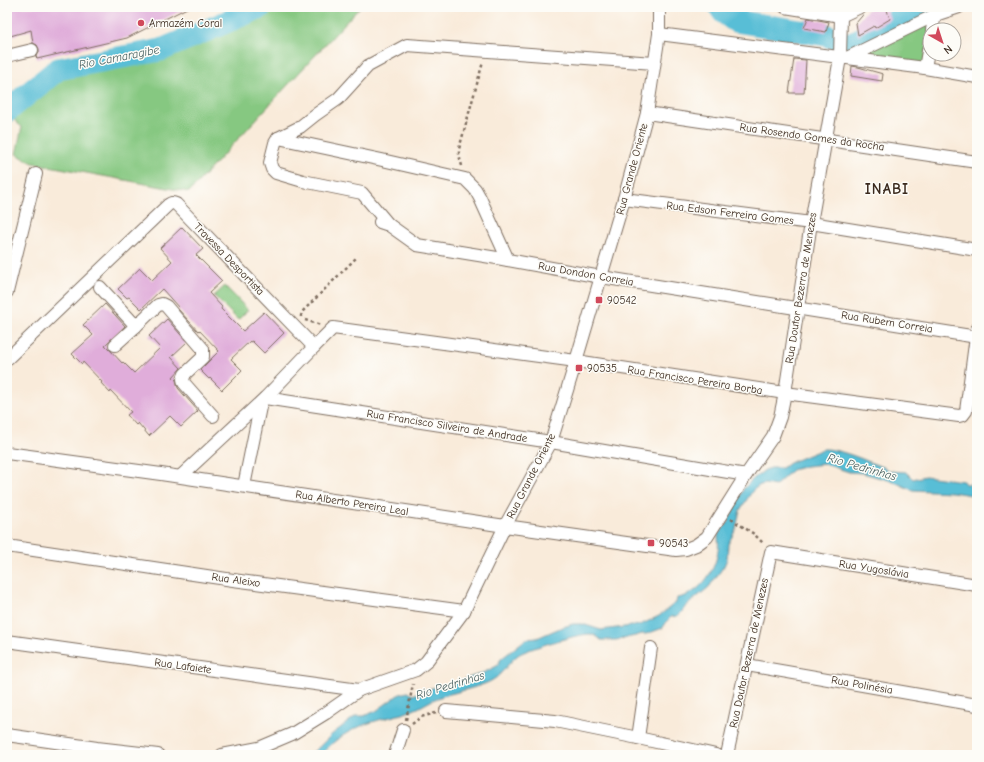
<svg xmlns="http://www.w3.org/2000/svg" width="984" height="762" font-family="'Comic Neue',sans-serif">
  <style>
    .green { fill: #86c881; stroke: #607950 }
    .water { fill: #58bed6; stroke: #4a747a }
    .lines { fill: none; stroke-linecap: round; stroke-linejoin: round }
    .river { stroke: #58bed6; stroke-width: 23 }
    .building { fill: #e0adda }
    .minor-casing { stroke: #7e6e60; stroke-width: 14 }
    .path { stroke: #7e6e60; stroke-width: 2.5; stroke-dasharray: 3 3; stroke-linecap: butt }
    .minor { stroke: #fff; stroke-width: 12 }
    .poi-dot { fill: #d1495b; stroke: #fdfcf7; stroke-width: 1.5 }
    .labels { text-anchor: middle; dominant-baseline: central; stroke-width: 3; stroke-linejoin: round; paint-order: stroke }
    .poi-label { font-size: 11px; fill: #3b2a1e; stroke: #fdfcf7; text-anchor: start }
    .street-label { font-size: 11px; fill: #3b2a1e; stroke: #fdfcf7 }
    .water-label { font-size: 12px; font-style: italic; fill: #455e5e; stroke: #fdfcf7 }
    .district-label { font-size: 15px; font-weight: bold; letter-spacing: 1px; fill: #3b2a1e; stroke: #fdfcf7 }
  </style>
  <rect width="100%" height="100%" fill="#fdfcf7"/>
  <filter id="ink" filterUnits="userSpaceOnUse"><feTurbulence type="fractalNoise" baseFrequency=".025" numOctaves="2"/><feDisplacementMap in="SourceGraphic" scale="8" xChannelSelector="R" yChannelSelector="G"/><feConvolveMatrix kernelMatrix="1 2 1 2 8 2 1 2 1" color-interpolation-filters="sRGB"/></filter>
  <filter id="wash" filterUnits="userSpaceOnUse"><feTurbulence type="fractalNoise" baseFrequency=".012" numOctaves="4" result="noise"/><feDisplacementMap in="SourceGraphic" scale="16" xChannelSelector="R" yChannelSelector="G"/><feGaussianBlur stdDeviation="0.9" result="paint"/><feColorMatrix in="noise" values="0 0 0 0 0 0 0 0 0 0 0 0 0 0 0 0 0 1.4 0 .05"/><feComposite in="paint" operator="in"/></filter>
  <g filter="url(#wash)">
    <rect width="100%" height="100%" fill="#f9ebda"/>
    <g class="green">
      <polygon points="261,7 360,7 189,192 33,163 16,154 22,127 16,122 7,111 58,69 161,50"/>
      <polygon points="935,15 925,68 847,58"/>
      <polygon points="225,286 248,310 238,320 214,296"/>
    </g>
    <path class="water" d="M823 449C834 448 861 458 872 463 877 465 880 466 884 467 890 473 898 471 906 472L913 479 925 476 963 481 965 484H970L977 481V491L972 495 952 492 912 490 892 481 877 477 863 473 849 472 825 464 806 466 792 470 775 486 765 484 760 485 753 490 740 510 736 529 728 544 727 559 724 566 709 587 685 607 681 613 677 616 671 617 664 624 663 628 646 634H642L635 636 616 640H601C598 637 595 635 591 634 581 633 526 649 518 655 511 660 507 667 501 673 497 678 490 682 484 684 474 688 464 690 454 693 450 694 444 695 440 697 430 700 422 707 413 710 399 716 383 718 369 723 351 729 333 740 321 755H309L319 747 331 735 356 716H364L376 711 398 695 403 693 408 692 413 695 424 690 457 682 485 672 497 666 501 659 526 639 537 638 560 628 573 624H582L601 630 640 625 659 616 674 604 676 603 677 598C699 595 716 571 718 550 719 545 718 539 718 534L727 524 734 508 744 488 753 479 765 470 771 468H782L789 463Z"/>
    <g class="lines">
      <g class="river">
        <polyline points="720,7 724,13 735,21 826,35 849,45 921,7"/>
        <polyline points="7,111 58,69 161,50 261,7"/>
      </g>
    </g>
    <g id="blocks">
      <g class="building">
        <polygon points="7,7 189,7 127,38 37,59 36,56 39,52 39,49 37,45 33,43 31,30 7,37"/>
        <polygon points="874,7 886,7 890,19 875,28 874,26 858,35 856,23 867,10"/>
        <polygon points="808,18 829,22 826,32 804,28"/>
        <polygon points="794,59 806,60 804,93 789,93"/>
        <polygon points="852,66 858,67 883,74 882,81 851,76"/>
        <polygon points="182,227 203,249 196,255 222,281 209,293 222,307 221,309 243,331 264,312 284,333 264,353 252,341 250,342 250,341 231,359 242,370 222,390 210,378 209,379 200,370 219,351 199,330 198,331 178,309 179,308 162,289 141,309 129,297 127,298 118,289 140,268 152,280 172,261 160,248"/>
        <polygon points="105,304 125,326 105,345 110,350 122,363 123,362 134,373 160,348 149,336 167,319 187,342 171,357 181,368 173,377 176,380 178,388 198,411 181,427 170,416 149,436 138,423 136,425 127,415 131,412 111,391 110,393 101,383 102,382 83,362 82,364 72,354 93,335 83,325"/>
      </g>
    </g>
  </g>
  <g filter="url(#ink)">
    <use href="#blocks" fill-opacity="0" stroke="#7e6e60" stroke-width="1"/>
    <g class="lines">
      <g class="minor-casing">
        <g id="minor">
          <polyline points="785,7 841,16 860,7"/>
          <polyline points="932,30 935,15"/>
          <polyline points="659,34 925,68 977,77"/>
          <polyline points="7,56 32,50"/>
          <polyline points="847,58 935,15 959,7"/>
          <polyline points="925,68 930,40"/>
          <polyline points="647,113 977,162"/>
          <polyline points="278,138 382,160 465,179 475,189 480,198 508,260"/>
          <polyline points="624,199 811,223 977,250"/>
          <polyline points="380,222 389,225 417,245 497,258 601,277 977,337"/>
          <polyline points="389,225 362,193 303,181 276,173 272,169 270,163 275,143 278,138 300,127 315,115 338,99 368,66 407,45 654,63"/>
          <polyline points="100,287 136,326 158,305 162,304 166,306 203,349 203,357 185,374 183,379 184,383 213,416"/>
          <polyline points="7,292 36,174"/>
          <polyline points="115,345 136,326"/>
          <polyline points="314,347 333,328 576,361 785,393 959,416 963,415 966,411 977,329"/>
          <path d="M7 359 168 205C171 203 172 202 176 204L314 347 265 398 181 476"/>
          <polyline points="265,398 551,442 746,475"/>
          <polyline points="7,453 161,474 505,526 676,550 686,549 696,545 707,537 746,475 773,436 780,417 785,393 811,223 840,58 841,16 842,7"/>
          <polyline points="244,486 261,402"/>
          <polyline points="7,546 233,580 464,611"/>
          <polyline points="7,641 185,666 359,690"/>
          <polyline points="747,665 977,705"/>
          <polyline points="446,711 555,721 638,738 716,755"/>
          <polyline points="7,735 97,748 158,755"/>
          <polyline points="638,738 651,648"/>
          <polyline points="222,755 259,748 292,734 326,713 359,690 416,670 426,662 464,611 505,526 551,442 576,361 624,199 647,113 659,34 659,7"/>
          <polyline points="395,755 403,730"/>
          <polyline points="727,755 771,552 977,585"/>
        </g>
      </g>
      <g class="path">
        <polyline points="462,166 459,155 459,149 483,62"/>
        <polyline points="301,317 301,316 302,312 356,258"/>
        <polyline points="305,320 321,325"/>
        <polyline points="731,519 754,534 764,544"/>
        <polyline points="406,720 413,684"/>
        <polyline points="412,724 421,717 436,713"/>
      </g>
      <use href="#minor" class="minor"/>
    </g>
  </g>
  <g class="poi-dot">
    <circle cx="141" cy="23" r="4"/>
    <rect x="595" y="296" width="8" height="8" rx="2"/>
    <rect x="575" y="364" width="8" height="8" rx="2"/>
    <rect x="647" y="539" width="8" height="8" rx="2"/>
  </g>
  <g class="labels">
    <g class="poi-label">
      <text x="149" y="23">Armazém Coral</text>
      <text x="607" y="300">90542</text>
      <text x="587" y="368">90535</text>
      <text x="659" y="543">90543</text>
    </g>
    <g class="street-label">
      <text transform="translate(812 137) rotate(8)">Rua Rosendo Gomes da Rocha</text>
      <text transform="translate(632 169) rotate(-75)">Rua Grande Oriente</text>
      <text transform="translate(730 213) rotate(7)">Rua Edson Ferreira Gomes</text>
      <text transform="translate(229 259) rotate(46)">Travessa Desportista</text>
      <text transform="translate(586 274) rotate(10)">Rua Dondon Correia</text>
      <text transform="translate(801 288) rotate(-81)">Rua Doutor Bezerra de Menezes</text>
      <text transform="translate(887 322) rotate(9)">Rua Rubem Correia</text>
      <text transform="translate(695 380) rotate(9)">Rua Francisco Pereira Borba</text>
      <text transform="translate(447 426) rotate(9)">Rua Francisco Silveira de Andrade</text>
      <text transform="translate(531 476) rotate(-63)">Rua Grande Oriente</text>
      <text transform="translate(352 503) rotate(9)">Rua Alberto Pereira Leal</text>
      <text transform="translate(874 569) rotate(9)">Rua Yugoslávia</text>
      <text transform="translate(236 580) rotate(8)">Rua Aleixo</text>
      <text transform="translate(749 653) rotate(-78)">Rua Doutor Bezerra de Menezes</text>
      <text transform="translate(183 666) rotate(8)">Rua Lafaiete</text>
      <text transform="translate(862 685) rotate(10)">Rua Polinésia</text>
    </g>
    <g class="water-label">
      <text transform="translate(119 57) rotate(-11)">Rio Camaragibe</text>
      <text transform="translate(862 467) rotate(16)">Rio Pedrinhas</text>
      <text transform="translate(450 685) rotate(-17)">Rio Pedrinhas</text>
    </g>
    <g class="district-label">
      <text x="887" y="189">INABI</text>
    </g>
  </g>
  <rect width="984" height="762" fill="none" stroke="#fdfcf7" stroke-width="24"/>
  <g transform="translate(942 42) rotate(141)"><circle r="19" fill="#fdfcf7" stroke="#afa8a0"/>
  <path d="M0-3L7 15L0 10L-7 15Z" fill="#d1495b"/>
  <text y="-6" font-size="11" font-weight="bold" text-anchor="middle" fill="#3b2a1e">N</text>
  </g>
</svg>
